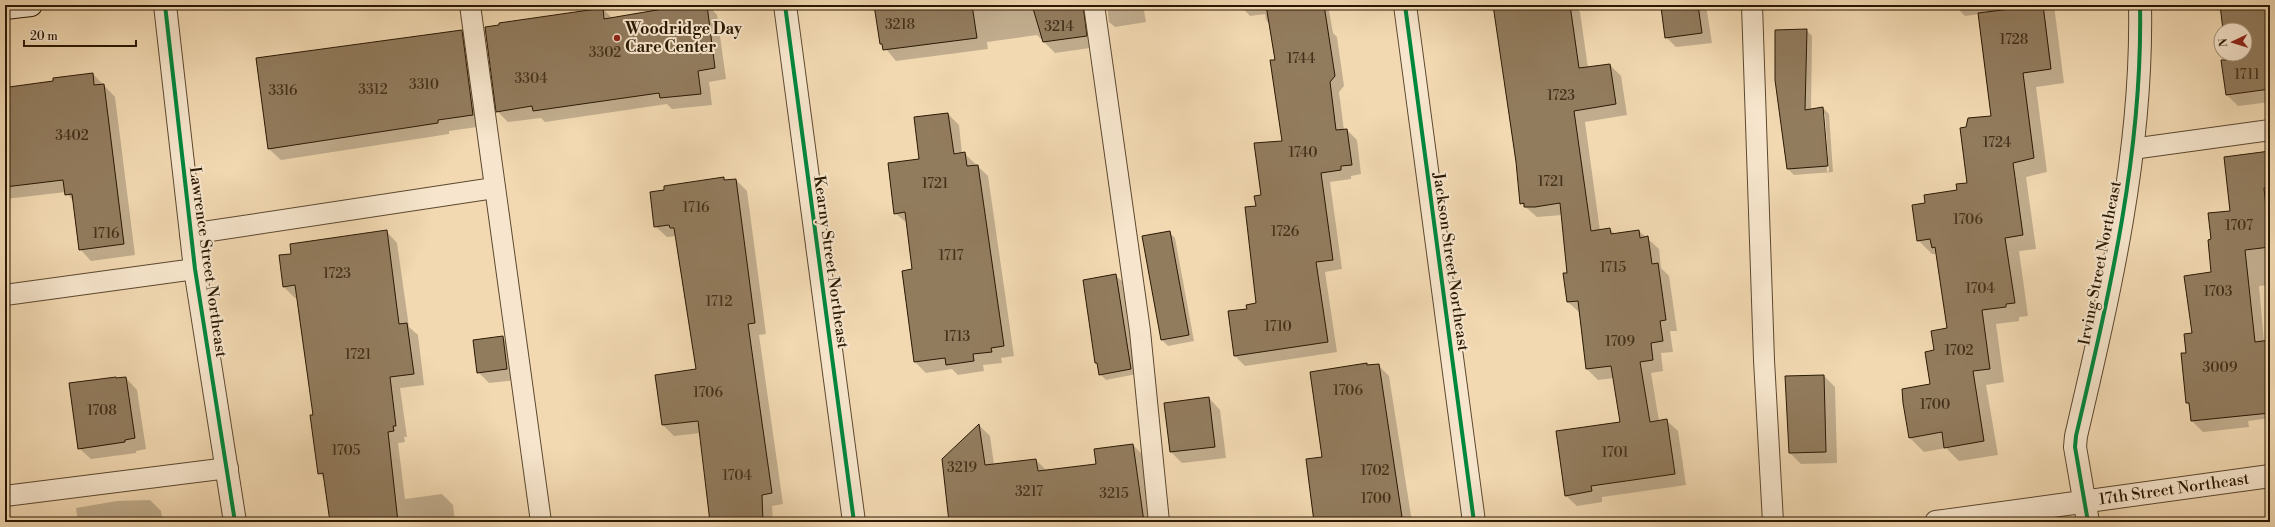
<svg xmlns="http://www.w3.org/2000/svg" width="2275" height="527" font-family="'Libre Bodoni',serif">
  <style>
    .shadow { fill: #0003; fill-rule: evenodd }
    .building { fill: #927c5e; stroke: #2a1803 }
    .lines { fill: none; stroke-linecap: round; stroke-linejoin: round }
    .service-casing { stroke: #5c482f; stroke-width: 22 }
    .minor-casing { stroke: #5c482f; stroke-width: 24 }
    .secondary-casing { stroke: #2a1803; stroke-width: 24 }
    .service { stroke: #f7e6cd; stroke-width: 20 }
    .minor { stroke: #f7e6cd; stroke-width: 22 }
    .secondary { stroke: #f7e6cd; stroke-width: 22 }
    .cycleway-casing { stroke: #f7e6cd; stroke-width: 6 }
    .cycleway { stroke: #00873e; stroke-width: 4 }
    .poi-dot { fill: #8f2418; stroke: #f7e6cd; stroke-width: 1.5 }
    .labels { text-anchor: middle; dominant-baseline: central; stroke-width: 4; stroke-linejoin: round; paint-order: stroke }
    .number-label { font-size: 14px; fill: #44311a }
    .poi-label { font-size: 16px; font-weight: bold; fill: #2a1803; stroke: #f7e6cd; text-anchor: start }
    .street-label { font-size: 16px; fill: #2a1803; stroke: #f7e6cd }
  </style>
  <rect width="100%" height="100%" fill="#f2d9b2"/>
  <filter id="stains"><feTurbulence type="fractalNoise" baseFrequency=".005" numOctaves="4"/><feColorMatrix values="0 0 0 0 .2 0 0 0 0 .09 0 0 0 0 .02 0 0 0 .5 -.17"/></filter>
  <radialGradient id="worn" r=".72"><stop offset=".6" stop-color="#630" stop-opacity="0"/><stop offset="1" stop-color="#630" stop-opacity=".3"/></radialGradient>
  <g class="shadow">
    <polygon points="694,5 708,5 717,15 726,79 709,82 712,105 672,109 667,104 545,122 541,118 508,122 497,111 603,9 613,19 661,12 661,9"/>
    <polygon points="875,5 1094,5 1097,47 1055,53 1037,35 987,42 988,49 896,61 881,43"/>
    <polygon points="1107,5 1143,5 1146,22 1115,27 1109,22"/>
    <polygon points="1240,5 1328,5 1333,33 1337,37 1344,86 1339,92 1344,130 1347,130 1357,140 1361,174 1351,176 1351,179 1330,182 1342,269 1325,272 1337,352 1245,366 1235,356 1248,310 1257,304 1257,206 1263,196 1283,142 1276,60 1270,24 1266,20 1265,14 1250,16"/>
    <polygon points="1511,5 1573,5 1580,12 1588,68 1610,65 1621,76 1627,115 1585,122 1600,231 1610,229 1615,234 1639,231 1659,249 1661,268 1669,276 1677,331 1670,331 1673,352 1661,353 1663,371 1651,373 1659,421 1666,420 1678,431 1686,485 1602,497 1602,502 1577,506 1565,495 1621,423 1614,378 1598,380 1587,369 1580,313 1568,302 1568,274 1562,215 1537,217 1521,203"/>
    <polygon points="1662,5 1706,5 1712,43 1676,47 1666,37"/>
    <polygon points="1954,5 2054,5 2064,83 2036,87 2047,172 2026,177 2036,249 2019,251 2028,316 2019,317 2019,321 1996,324 2004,382 1986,385 1998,455 1959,461 1946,448 1924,452 1910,438 1931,385 1935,351 1948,329 1937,254 1932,254 1918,240 1926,204 1958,191 1968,183 1967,128 1992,117 1979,14 1965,16"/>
    <polygon points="2221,5 2270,5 2270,102 2238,106 2227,95 2222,61 2228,60 2227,54 2245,54 2245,30 2224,30"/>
    <path d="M1806 30 1812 36 1811 110 1823 108 1829 114 1833 172 1794 175 1788 169ZM1823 114H1825L1829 171 1827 172Z"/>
    <polygon points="461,31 473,42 484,126 449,131 449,134 281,160 269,149"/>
    <polygon points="93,74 115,97 135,255 91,261 80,249 74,202 66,192 5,199 5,91"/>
    <polygon points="948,114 959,125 962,154 965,154 988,176 1014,356 1001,358 1002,363 983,365 984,371 958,375 952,369 926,373 915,362 903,272 914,270 908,224 895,213 920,160"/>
    <polygon points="2270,152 2270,285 2259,286 2264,342 2270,341 2270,418 2248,421 2249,427 2203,432 2192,421 2191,406 2187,403 2188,354 2213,273 2212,240"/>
    <polygon points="723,178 726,181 736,180 747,191 766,334 759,335 783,504 772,506 773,522 711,522 700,433 674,436 663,425 697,370 677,236 667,237 655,226"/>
    <polygon points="386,231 397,243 409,327 418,335 424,385 400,388 407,437 404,437 405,442 398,443 405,499 442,494 453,505 455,522 331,522 325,479 319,473 314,416 297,298 295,298 284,287 292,254"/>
    <polygon points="1169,232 1175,238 1194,341 1168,346 1162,340"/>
    <polygon points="1116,276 1122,281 1137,374 1106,380 1100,374 1096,362"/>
    <polygon points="502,337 514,349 518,380 489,383 478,372"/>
    <polygon points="1366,364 1369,366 1378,365 1389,376 1412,522 1315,522 1323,458"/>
    <polygon points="1824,376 1835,387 1837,463 1801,464 1790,453"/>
    <polygon points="126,378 137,390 146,449 136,451 136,453 91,459 79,448 117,379"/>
    <polygon points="1209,398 1220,410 1226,458 1182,463 1171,452 1165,404"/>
    <polygon points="979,425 990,436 994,465 1036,460 1047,471 1097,465 1133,445 1144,456 1153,522 950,522 943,460"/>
    <polygon points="150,500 161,511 163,522 78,522 76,508 117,501"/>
  </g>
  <g class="building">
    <polygon points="686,5 707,5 715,68 698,71 701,94 660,98 659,93 533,111 532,106 496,112 485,27 499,25 499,23 603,8 604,19"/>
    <polygon points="874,5 972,5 977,38 883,50 882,44 880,44"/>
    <polygon points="1032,5 1083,5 1087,36 1043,42"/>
    <polygon points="1266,5 1324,5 1335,76 1330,82 1336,130 1347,129 1352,165 1341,166 1341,170 1321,173 1333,260 1316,262 1328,342 1234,356 1228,311 1247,309 1246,305 1256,303 1245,207 1256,206 1254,196 1261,195 1254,143 1282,141 1270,60 1275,60"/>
    <polygon points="1493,5 1570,5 1579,68 1610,64 1616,104 1574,111 1591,231 1610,228 1611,234 1639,230 1640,238 1648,236 1652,264 1658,263 1666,320 1660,321 1663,341 1651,343 1653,360 1640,362 1650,422 1667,419 1675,474 1591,486 1592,491 1565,496 1556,431 1620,422 1611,366 1586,369 1578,301 1567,302 1563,273 1567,273 1560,203 1535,207 1524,207 1524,203 1520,204 1516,162"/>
    <polygon points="1677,5 1698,5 1702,33 1665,38 1661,7"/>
    <polygon points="2043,5 2051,69 2023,73 2034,158 2013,163 2023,235 2005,238 2015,303 2006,304 2006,307 1982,310 1990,369 1973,371 1984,441 1944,448 1942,432 1909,438 1903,403 1902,389 1930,384 1925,352 1934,350 1931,331 1947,328 1935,247 1932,248 1930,239 1917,241 1912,205 1925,203 1924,195 1957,190 1956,184 1967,183 1960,128 1966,127 1968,118 1991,116 1978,13"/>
    <polygon points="2220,5 2270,5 2270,89 2226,95 2221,60 2227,60 2226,54 2245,54 2245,30 2223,30"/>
    <polygon points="1807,29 1805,110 1823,107 1828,166 1787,169 1775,80 1775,30"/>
    <polygon points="462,30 473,115 438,120 438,123 268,149 256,58"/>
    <polygon points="93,73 94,85 104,84 124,244 79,250 72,194 65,195 63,180 5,187 5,90 9,89 9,87 53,81 53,78"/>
    <polygon points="948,113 954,154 965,152 967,166 978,165 1004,346 991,348 992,352 973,354 974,361 946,365 945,358 914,362 902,271 912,269 905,212 894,214 888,163 919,159 914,117"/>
    <polygon points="2270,151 2270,187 2264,188 2270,247 2245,250 2255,342 2270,340 2270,413 2191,421 2189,403 2186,403 2181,353 2186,353 2184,334 2192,333 2184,276 2211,272 2208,240 2211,239 2208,213 2230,211 2224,157"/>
    <polygon points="724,177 724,180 736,179 755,323 748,324 772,493 762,495 763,522 710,522 698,421 662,425 655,375 696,369 674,228 670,228 669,225 654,227 650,192 664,190 664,186"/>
    <polygon points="387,230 399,324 407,323 414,374 390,377 396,426 393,426 394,431 388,432 398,522 330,522 323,473 318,474 310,415 313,415 295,285 283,287 279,255 291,254 290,244"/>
    <polygon points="1170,231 1189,335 1161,340 1142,236"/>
    <polygon points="1116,274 1131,369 1099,375 1097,363 1095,363 1083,280"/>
    <polygon points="503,336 507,369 477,373 473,340"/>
    <polygon points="1367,363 1367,365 1379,364 1402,517 1367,522 1314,522 1306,459 1322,457 1310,372"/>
    <polygon points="1824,375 1826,452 1789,453 1785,376"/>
    <polygon points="116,377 116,378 126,377 135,438 125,440 125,442 78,449 69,383"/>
    <polygon points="1209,397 1215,447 1170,452 1164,403"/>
    <polygon points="979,424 985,465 1036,459 1038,471 1096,464 1094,449 1133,444 1144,522 949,522 942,459"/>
  </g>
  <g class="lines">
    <g class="service-casing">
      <g id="service">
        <polyline points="470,5 541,522"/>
        <polyline points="1094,5 1140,331 1159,522"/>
        <polyline points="1752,5 1764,360 1773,522"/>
        <polyline points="2132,149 2270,130"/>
        <polyline points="190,234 494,188"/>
        <polyline points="5,295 195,269"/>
        <polyline points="5,496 228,468"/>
      </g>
    </g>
    <g class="minor-casing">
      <g id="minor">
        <polyline points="165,5 195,269 235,522"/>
        <polyline points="785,5 854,522"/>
        <polyline points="1405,5 1474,522"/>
        <polyline points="1936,522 2270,476"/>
        <path d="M2088 522 2075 447 2076 436C2109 295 2143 152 2140 5"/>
      </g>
    </g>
    <g class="secondary-casing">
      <polyline id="secondary" points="5,8 31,5"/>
    </g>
    <use href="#service" class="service"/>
    <use href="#minor" class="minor"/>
    <use href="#secondary" class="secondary"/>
    <g class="cycleway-casing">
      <g id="cycleway">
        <polyline points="165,5 195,269 235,522"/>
        <polyline points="785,5 854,522"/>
        <polyline points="1405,5 1474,522"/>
        <path d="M2088 522 2075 447 2076 436C2109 295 2143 152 2140 5"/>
      </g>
    </g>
    <use href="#cycleway" class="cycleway"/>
  </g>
  <circle class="poi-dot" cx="617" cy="38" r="4"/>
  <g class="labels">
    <g class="number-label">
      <text x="900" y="25">3218</text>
      <text x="1059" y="27">3214</text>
      <text x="2014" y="40">1728</text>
      <text x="605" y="53">3302</text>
      <text x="1301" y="59">1744</text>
      <text x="2247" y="75">1711</text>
      <text x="531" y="79">3304</text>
      <text x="424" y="85">3310</text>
      <text x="373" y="90">3312</text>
      <text x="283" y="91">3316</text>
      <text x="1561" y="96">1723</text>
      <text x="72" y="136">3402</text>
      <text x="1997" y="143">1724</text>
      <text x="1303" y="153">1740</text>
      <text x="1551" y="182">1721</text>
      <text x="935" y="184">1721</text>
      <text x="696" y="208">1716</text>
      <text x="1968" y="220">1706</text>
      <text x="2239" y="226">1707</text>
      <text x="1285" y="232">1726</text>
      <text x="106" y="234">1716</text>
      <text x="951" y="256">1717</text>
      <text x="1613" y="268">1715</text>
      <text x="337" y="274">1723</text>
      <text x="1980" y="289">1704</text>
      <text x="2218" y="292">1703</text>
      <text x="719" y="302">1712</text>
      <text x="1278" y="327">1710</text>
      <text x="957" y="337">1713</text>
      <text x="1620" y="342">1709</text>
      <text x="1959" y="351">1702</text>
      <text x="358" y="355">1721</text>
      <text x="2220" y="368">3009</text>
      <text x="1348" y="391">1706</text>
      <text x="708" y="393">1706</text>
      <text x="1935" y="405">1700</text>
      <text x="102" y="411">1708</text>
      <text x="346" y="451">1705</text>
      <text x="1615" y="453">1701</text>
      <text x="962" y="468">3219</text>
      <text x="1375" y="471">1702</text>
      <text x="737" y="476">1704</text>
      <text x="1029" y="492">3217</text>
      <text x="1114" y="494">3215</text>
      <text x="1376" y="499">1700</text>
    </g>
    <g class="poi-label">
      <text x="625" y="29">Woodridge Day<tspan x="625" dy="18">Care Center</tspan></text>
    </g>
    <g class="street-label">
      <text transform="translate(208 262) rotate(82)">Lawrence Street Northeast</text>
      <text transform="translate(831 262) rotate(82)">Kearny Street Northeast</text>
      <text transform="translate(1451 262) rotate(82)">Jackson Street Northeast</text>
      <text transform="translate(2100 263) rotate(-79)">Irving Street Northeast</text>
      <text transform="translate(2174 489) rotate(-8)">17th Street Northeast</text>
    </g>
  </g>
  <rect width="2275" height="527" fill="none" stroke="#f2d9b2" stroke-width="20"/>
  <rect x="6" y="6" width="2263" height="515" fill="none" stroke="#2a1803" stroke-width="2"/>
  <rect x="10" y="10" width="2255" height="507" fill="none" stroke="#2a1803"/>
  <g transform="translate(2233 42) rotate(266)"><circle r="19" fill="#f7e6cd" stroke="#a5947c"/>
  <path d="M0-3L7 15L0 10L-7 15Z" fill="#8f2418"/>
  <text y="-6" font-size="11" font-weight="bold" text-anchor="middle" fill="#2a1803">N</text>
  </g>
  <path d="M24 40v6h112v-6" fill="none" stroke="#2a1803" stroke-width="2"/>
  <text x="30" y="40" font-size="12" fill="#2a1803" stroke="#f7e6cd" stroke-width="3" paint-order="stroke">20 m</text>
  <rect width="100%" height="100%" filter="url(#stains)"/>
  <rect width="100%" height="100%" fill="url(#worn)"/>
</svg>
